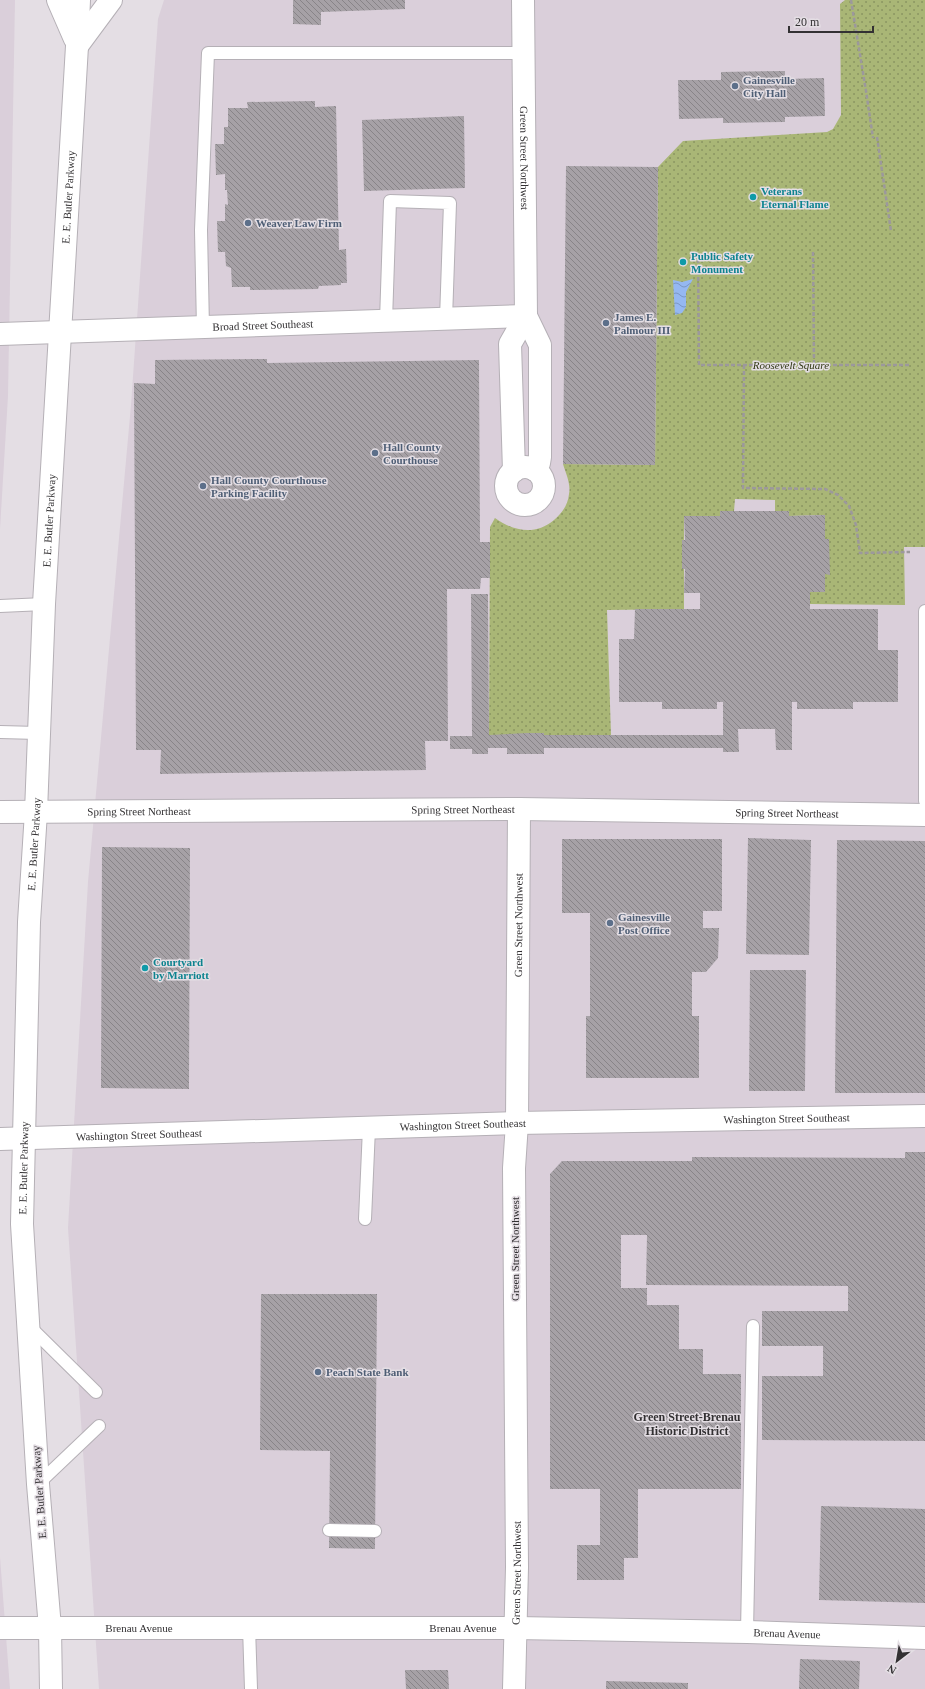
<svg xmlns="http://www.w3.org/2000/svg" width="925" height="1689" font-family="Georgia,serif">
  <style>
    .built { fill: #dacfda }
    .park { fill: url(#park-dots) }
    .water { fill: url(#water-waves) }
    .building { fill: url(#building-back-hatch) }
    .lines { fill: none; stroke-linecap: round; stroke-linejoin: round }
    .service-casing { stroke: #b5b0b6; stroke-width: 14 }
    .minor-casing { stroke: #b5b0b6; stroke-width: 24 }
    .trunk-casing { stroke: #b5b0b6; stroke-width: 24 }
    .path { stroke: #9c989c; stroke-width: 2.5; stroke-dasharray: 4 2; stroke-linecap: butt }
    .service { stroke: #fff; stroke-width: 12 }
    .minor { stroke: #fff; stroke-width: 22 }
    .trunk { stroke: #fff; stroke-width: 22 }
    .service-dot { fill: #5c6f8a; stroke: #e4dee4; stroke-width: 1.5 }
    .culture-dot { fill: #0f9aa8; stroke: #e4dee4; stroke-width: 1.5 }
    .labels { text-anchor: middle; dominant-baseline: central; stroke-width: 3; stroke-linejoin: round; paint-order: stroke }
    .service-label { font-size: 11px; font-weight: bold; fill: #4e5e75; stroke: #e4dee4; text-anchor: start }
    .street-label { font-size: 11px; fill: #333133; stroke: #e4dee4 }
    .culture-label { font-size: 11px; font-weight: bold; fill: #0d838f; stroke: #e4dee4; text-anchor: start }
    .park-label { font-size: 11px; font-style: italic; fill: #313813; stroke: #e4dee4 }
    .neighbourhood-label { font-size: 12px; font-weight: bold; fill: #333133; stroke: #e4dee4 }
  </style>
  <defs>
    <pattern id="park-dots" width="8" height="8" patternUnits="userSpaceOnUse"><rect width="8" height="8" fill="#a9b676"/><path d="M2 2h.1M6 6h.1" fill="none" stroke="#8a9561" stroke-width="1.8" stroke-linecap="round"/></pattern>
    <pattern id="water-waves" width="16" height="10" patternUnits="userSpaceOnUse"><rect width="16" height="10" fill="#95b8f2"/><path d="M0 5q4-4 8 0t8 0" fill="none" stroke="#7a96c5"/></pattern>
    <pattern id="building-back-hatch" width="6" height="6" patternUnits="userSpaceOnUse"><rect width="6" height="6" fill="#a6a1a6"/><path d="M-1 5l2 2M0 0l6 6M5-1l2 2" fill="none" stroke="#888488"/></pattern>
  </defs>
  <rect width="100%" height="100%" fill="#e4dee4"/>
  <g class="built">
    <polygon points="0,0 15,0 8,396 0,529"/>
    <polygon points="164,0 925,0 925,1689 99,1689 68,1228 88,882 131,405 158,19"/>
    <polygon points="0,1557 10,1689 0,1689"/>
  </g>
  <path class="park" d="M845 0H925V547H904L905 605 810 604V592H825V515L789 516 775 511V500L735 499 734 511H720V516H684V609L607 610 611 735H489L490 527 495 518C513 531 535 536 554 520 562 513 568 505 569 494 571 484 566 474 563 464L655 465 658 167 683 141 827 132 833 129 841 115 840 4Z"/>
  <polygon class="water" points="693,279 686,292 686,307 682,313 675,315 673,280 682,282"/>
  <g class="building">
    <polygon points="293,0 405,0 405,9 321,12 321,25 293,24"/>
    <polygon points="785,71 785,79 824,78 825,116 785,117 785,122 723,123 723,118 679,119 678,80 721,80 721,72"/>
    <polygon points="315,101 315,107 336,106 339,250 346,249 347,283 341,283 341,285 319,286 318,289 250,290 250,287 232,287 231,268 226,266 225,252 218,252 217,221 225,221 225,204 228,205 227,190 225,190 225,174 216,175 215,144 224,144 224,127 228,127 228,108 248,108 247,102"/>
    <polygon points="464,116 465,188 364,191 362,120"/>
    <polygon points="566,166 658,167 655,465 563,464"/>
    <polygon points="267,359 267,363 479,360 480,542 490,542 490,578 481,578 480,589 447,589 448,741 425,741 426,770 160,774 161,750 136,750 134,383 155,384 155,360"/>
    <polygon points="720,511 789,511 789,516 825,515 825,539 829,539 830,575 825,574 825,592 810,592 810,609 878,609 878,650 898,650 898,702 853,702 853,709 797,709 797,702 792,702 792,750 776,750 775,729 738,729 739,752 723,752 723,748 544,748 544,754 507,754 507,748 488,748 488,754 472,754 472,749 450,749 450,736 472,736 471,594 488,594 489,735 527,733 544,733 544,735 723,735 723,702 717,702 717,709 662,709 662,702 619,702 619,639 634,639 635,609 700,609 700,593 684,593 685,569 682,569 682,540 685,540 684,516 720,516"/>
    <polygon points="748,838 811,840 809,955 746,954"/>
    <polygon points="562,839 722,839 722,911 703,911 703,928 719,928 718,958 706,972 692,972 692,1016 699,1016 699,1078 586,1078 586,1016 590,1016 590,913 562,913"/>
    <polygon points="837,840 925,841 925,1093 835,1093"/>
    <polygon points="102,847 190,848 189,1089 101,1088"/>
    <polygon points="750,970 806,970 805,1091 749,1091"/>
    <polygon points="905,1152 925,1152 925,1441 762,1440 762,1376 823,1376 823,1346 762,1346 762,1311 848,1311 848,1286 646,1285 647,1235 621,1235 621,1288 647,1288 647,1305 679,1305 679,1349 703,1349 703,1374 741,1374 741,1489 638,1489 638,1558 624,1558 624,1580 577,1580 577,1545 600,1545 600,1489 550,1489 550,1174 562,1161 692,1161 692,1157 905,1158"/>
    <polygon points="261,1294 377,1294 375,1549 329,1548 330,1451 260,1450"/>
    <polygon points="821,1506 925,1509 925,1603 819,1600"/>
    <polygon points="800,1659 860,1661 859,1689 799,1689"/>
    <polygon points="405,1670 448,1670 449,1689 406,1689"/>
    <polygon points="606,1681 688,1683 688,1689 606,1689"/>
  </g>
  <g class="lines">
    <g class="service-casing">
      <g id="service">
        <polyline points="386,321 390,201 450,203 446,319"/>
        <polyline points="203,328 201,230 208,53 524,53"/>
        <polyline points="0,606 44,604"/>
        <polyline points="925,611 925,801"/>
        <polyline points="0,732 38,733"/>
        <polyline points="365,1219 369,1128"/>
        <polyline points="28,1325 96,1392"/>
        <polyline points="38,1484 99,1426"/>
        <polyline points="329,1530 375,1531"/>
        <polyline points="249,1627 251,1689"/>
        <polyline points="747,1632 753,1326"/>
      </g>
    </g>
    <g class="minor-casing">
      <g id="minor">
        <path id="s1" d="M523 0 526 316 540 345V457L539 463 535 470"/>
        <path id="s2" d="M0 334 526 316"/>
        <circle cx="525" cy="486" r="19"/>
        <polyline points="514,471 510,344 526,316"/>
        <path id="s3" d="M0 812 519 809 925 815"/>
        <path id="s4" d="M0 1139 517 1123 925 1116"/>
        <path id="s5" d="M0 1628H516L747 1632 925 1638"/>
        <path id="s6" d="M514 1689 517 1567 514 1168 517 1123 519 809"/>
      </g>
    </g>
    <g class="trunk-casing">
      <g id="trunk">
        <polyline points="58,0 75,39"/>
        <polyline points="77,46 111,0"/>
        <path id="s7" d="M51 1689 50 1628 38 1484 22 1224 29 922 36 812 44 604 77 46 79 0"/>
      </g>
    </g>
    <g class="path">
      <polyline points="851,0 866,91 873,138"/>
      <polyline points="877,137 891,231"/>
      <polyline points="813,252 814,365 909,365"/>
      <polyline points="698,253 699,365 766,365"/>
      <polyline points="744,365 743,488 825,489 838,495 849,506 856,525 860,553 910,552"/>
    </g>
    <use href="#service" class="service"/>
    <use href="#minor" class="minor"/>
    <use href="#trunk" class="trunk"/>
  </g>
  <g class="service-dot">
    <circle cx="735" cy="86" r="4"/>
    <circle cx="248" cy="223" r="4"/>
    <circle cx="606" cy="323" r="4"/>
    <circle cx="375" cy="453" r="4"/>
    <circle cx="203" cy="486" r="4"/>
    <circle cx="610" cy="923" r="4"/>
    <circle cx="318" cy="1372" r="4"/>
  </g>
  <g class="culture-dot">
    <circle cx="753" cy="197" r="4"/>
    <circle cx="683" cy="262" r="4"/>
    <circle cx="145" cy="968" r="4"/>
  </g>
  <g class="labels">
    <g class="service-label">
      <text x="743" y="80">Gainesville<tspan x="743" dy="13">City Hall</tspan></text>
      <text x="256" y="223">Weaver Law Firm</text>
      <text x="614" y="317">James E.<tspan x="614" dy="13">Palmour III</tspan></text>
      <text x="383" y="447">Hall County<tspan x="383" dy="13">Courthouse</tspan></text>
      <text x="211" y="480">Hall County Courthouse<tspan x="211" dy="13">Parking Facility</tspan></text>
      <text x="618" y="917">Gainesville<tspan x="618" dy="13">Post Office</tspan></text>
      <text x="326" y="1372">Peach State Bank</text>
    </g>
    <g class="street-label">
      <text stroke="none"><textPath href="#s1" startOffset="158">Green Street Northwest</textPath></text>
      <text stroke="none"><textPath href="#s7" startOffset="1494">E. E. Butler Parkway</textPath></text>
      <text stroke="none"><textPath href="#s2" startOffset="263">Broad Street Southeast</textPath></text>
      <text stroke="none"><textPath href="#s7" startOffset="1170">E. E. Butler Parkway</textPath></text>
      <text stroke="none"><textPath href="#s3" startOffset="463">Spring Street Northeast</textPath></text>
      <text stroke="none"><textPath href="#s3" startOffset="139">Spring Street Northeast</textPath></text>
      <text stroke="none"><textPath href="#s3" startOffset="787">Spring Street Northeast</textPath></text>
      <text stroke="none"><textPath href="#s7" startOffset="846">E. E. Butler Parkway</textPath></text>
      <text stroke="none"><textPath href="#s6" startOffset="764">Green Street Northwest</textPath></text>
      <text stroke="none"><textPath href="#s4" startOffset="787">Washington Street Southeast</textPath></text>
      <text stroke="none"><textPath href="#s4" startOffset="463">Washington Street Southeast</textPath></text>
      <text stroke="none"><textPath href="#s4" startOffset="139">Washington Street Southeast</textPath></text>
      <text stroke="none"><textPath href="#s7" startOffset="522">E. E. Butler Parkway</textPath></text>
      <text transform="translate(515 1249) rotate(-90)">Green Street Northwest</text>
      <text transform="translate(39 1492) rotate(-94)">E. E. Butler Parkway</text>
      <text stroke="none"><textPath href="#s6" startOffset="116">Green Street Northwest</textPath></text>
      <text stroke="none"><textPath href="#s5" startOffset="139">Brenau Avenue</textPath></text>
      <text stroke="none"><textPath href="#s5" startOffset="463">Brenau Avenue</textPath></text>
      <text stroke="none"><textPath href="#s5" startOffset="787">Brenau Avenue</textPath></text>
    </g>
    <g class="culture-label">
      <text x="761" y="191">Veterans<tspan x="761" dy="13">Eternal Flame</tspan></text>
      <text x="691" y="256">Public Safety<tspan x="691" dy="13">Monument</tspan></text>
      <text x="153" y="962">Courtyard<tspan x="153" dy="13">by Marriott</tspan></text>
    </g>
    <g class="park-label">
      <text x="791" y="365">Roosevelt Square</text>
    </g>
    <g class="neighbourhood-label">
      <text x="687" y="1417">Green Street-Brenau<tspan x="687" dy="14">Historic District</tspan></text>
    </g>
  </g>
  <g transform="translate(897 1661) rotate(211)" stroke="#e4dee4" stroke-width="3" paint-order="stroke">
  <path d="M0-3L7 15L0 10L-7 15Z" fill="#333133"/>
  <text y="-6" font-size="11" font-weight="bold" text-anchor="middle" fill="#333133">N</text>
  </g>
  <path d="M789 26v6h84v-6" fill="none" stroke="#333133" stroke-width="2"/>
  <text x="795" y="26" font-size="12" fill="#333133" stroke="#e4dee4" stroke-width="3" paint-order="stroke">20 m</text>
</svg>
